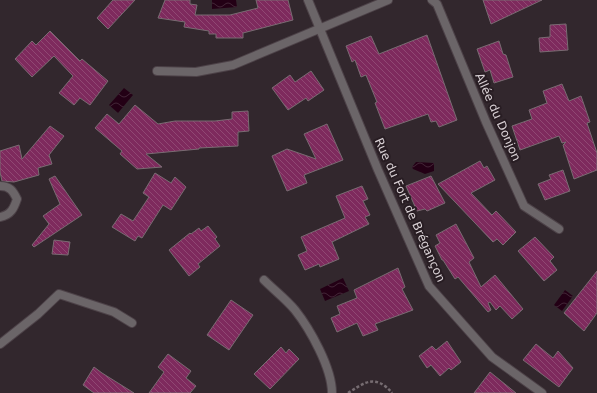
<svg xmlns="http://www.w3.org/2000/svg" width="597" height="393" font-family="'DejaVu Sans',sans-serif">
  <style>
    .water { fill: url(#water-waves) }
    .building { fill: url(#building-back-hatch); stroke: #796b72 }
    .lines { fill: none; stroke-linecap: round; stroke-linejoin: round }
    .service-casing { stroke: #4d4248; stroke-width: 10 }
    .minor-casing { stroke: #4d4248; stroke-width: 10 }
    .path { stroke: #766c71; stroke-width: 2.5; stroke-dasharray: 3 2; stroke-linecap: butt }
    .service { stroke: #6b6568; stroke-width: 8 }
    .minor { stroke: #6b6568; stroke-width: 8 }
    .labels { text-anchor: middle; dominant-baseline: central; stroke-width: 4; stroke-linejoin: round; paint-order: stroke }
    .street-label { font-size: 12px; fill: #d9d1d5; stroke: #281d23 }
  </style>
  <defs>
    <pattern id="water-waves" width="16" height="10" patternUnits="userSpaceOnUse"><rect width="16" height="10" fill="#230015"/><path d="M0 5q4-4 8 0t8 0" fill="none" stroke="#422436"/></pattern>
    <pattern id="building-back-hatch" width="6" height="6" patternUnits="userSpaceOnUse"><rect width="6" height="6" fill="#7e2a5d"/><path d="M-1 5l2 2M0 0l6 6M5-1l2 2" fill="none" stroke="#904873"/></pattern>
  </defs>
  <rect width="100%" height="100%" fill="#32272d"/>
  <g class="water">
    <polygon points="212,0 236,0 237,7 212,9"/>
    <polygon points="124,88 133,95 118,113 109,105"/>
    <polygon points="416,162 434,163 434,171 425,174 413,169 412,167"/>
    <polygon points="343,278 349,291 325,301 320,289"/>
    <polygon points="565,290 573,296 562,311 554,305"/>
  </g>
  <g class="building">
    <polygon points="113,0 135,0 108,29 97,18"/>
    <polygon points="165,0 190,0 190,4 197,5 195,15 230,15 258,8 256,0 288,0 293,20 243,33 243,38 216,38 216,34 209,34 209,31 184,27 185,22 158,18"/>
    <polygon points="483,0 542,0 491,24"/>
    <polygon points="566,24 568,50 540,52 539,38 550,37 550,25"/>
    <polygon points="50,31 80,61 82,59 108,81 90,105 80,98 74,105 59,93 73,76 54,56 32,77 15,59 32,41 36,45"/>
    <polygon points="427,35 457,120 439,127 436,121 431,122 428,114 385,129 375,103 377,102 366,75 361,77 355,60 352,62 346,46 371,36 379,54"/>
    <polygon points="499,41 503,54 506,55 513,77 494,83 490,70 485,72 477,49"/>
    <polygon points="311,71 324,90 308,101 306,98 288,110 272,88 290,75 295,82"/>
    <polygon points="562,84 569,101 581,96 590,122 587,123 597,153 597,170 574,179 563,145 566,142 562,143 559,136 520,150 512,126 532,119 529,110 547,103 543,91"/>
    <polygon points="135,105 158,124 175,121 215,121 232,119 232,112 248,111 249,131 238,132 238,146 199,148 199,149 146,154 162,167 137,169 120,154 122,151 95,128 107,114 119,124"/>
    <polygon points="327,124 343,160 304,175 307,183 287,191 272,156 287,149 316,159 304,134"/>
    <polygon points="50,126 64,136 49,155 52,164 38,168 39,175 14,182 2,181 0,172 0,151 19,145 22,159"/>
    <polygon points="480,161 484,168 487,166 495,180 471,193 492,215 496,211 516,232 503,245 497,239 493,242 438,184"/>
    <polygon points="563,170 570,191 545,200 538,184 551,179 549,175"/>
    <polygon points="155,173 171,183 175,177 186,187 171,210 163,205 142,238 138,236 135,241 112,227 121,214 133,221 149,197 143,193"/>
    <polygon points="55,176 82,215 34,247 32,245 49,224 43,216 60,204 49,179"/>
    <polygon points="431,176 445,203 427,211 425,209 417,211 406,186"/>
    <polygon points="362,186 368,199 363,201 370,215 365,217 369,224 332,242 339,259 320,267 319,264 305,270 298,255 307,251 301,237 345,218 336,196"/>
    <polygon points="456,224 474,258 469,262 481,287 495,275 523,309 512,319 500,306 496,310 490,302 488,303 491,310 488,312 458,277 455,279 443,260 442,260 435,246 440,243 436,235"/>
    <polygon points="208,226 217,237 215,239 220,246 198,264 200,267 189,276 169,250 190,233 191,234 199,228 201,231"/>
    <polygon points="535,237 554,257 550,261 557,270 544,281 518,251"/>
    <polygon points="54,240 70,242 68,255 52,254"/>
    <polygon points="398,268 405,287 402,289 413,310 375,324 378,330 363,336 357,323 337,332 331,318 340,314 337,306 357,298 354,290"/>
    <polygon points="597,271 597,313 584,331 564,313"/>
    <polygon points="231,300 253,315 229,350 207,335"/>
    <polygon points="447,341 461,362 451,370 449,368 440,376 431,365 427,368 419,356 432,346 436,350"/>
    <polygon points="536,344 553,358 558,351 573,368 559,387 523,360"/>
    <polygon points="281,347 286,353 289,349 299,359 270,389 254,374"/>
    <polygon points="168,354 191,371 186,378 196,386 190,393 149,393 164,372 158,367"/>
    <polygon points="94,367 102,373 134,393 94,393 83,385"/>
    <polygon points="490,372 516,393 474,393"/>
  </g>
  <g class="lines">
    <g class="service-casing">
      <path id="service" d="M264 280C274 290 286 299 295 310 310 329 332 368 332 393"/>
    </g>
    <g class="minor-casing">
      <g id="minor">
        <polyline points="308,0 378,170 429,286 492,357 542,393"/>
        <polyline points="432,0 437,4 486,122 524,206 559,229"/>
        <polyline points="157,71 196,72 233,65 388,0"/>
        <path d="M0 186C10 186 13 191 17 199 14 208 11 215 0 217"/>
        <polyline points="0,344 38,314 59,294 114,312 132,323"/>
      </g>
    </g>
    <path class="path" d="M348 393C361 385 371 376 385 386 388 389 390 390 392 393"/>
    <use href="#service" class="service"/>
    <use href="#minor" class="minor"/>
  </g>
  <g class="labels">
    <g class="street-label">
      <text transform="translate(498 117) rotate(66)">Allée du Donjon</text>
      <text transform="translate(410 210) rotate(66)">Rue du Fort de Brégançon</text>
    </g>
  </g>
</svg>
